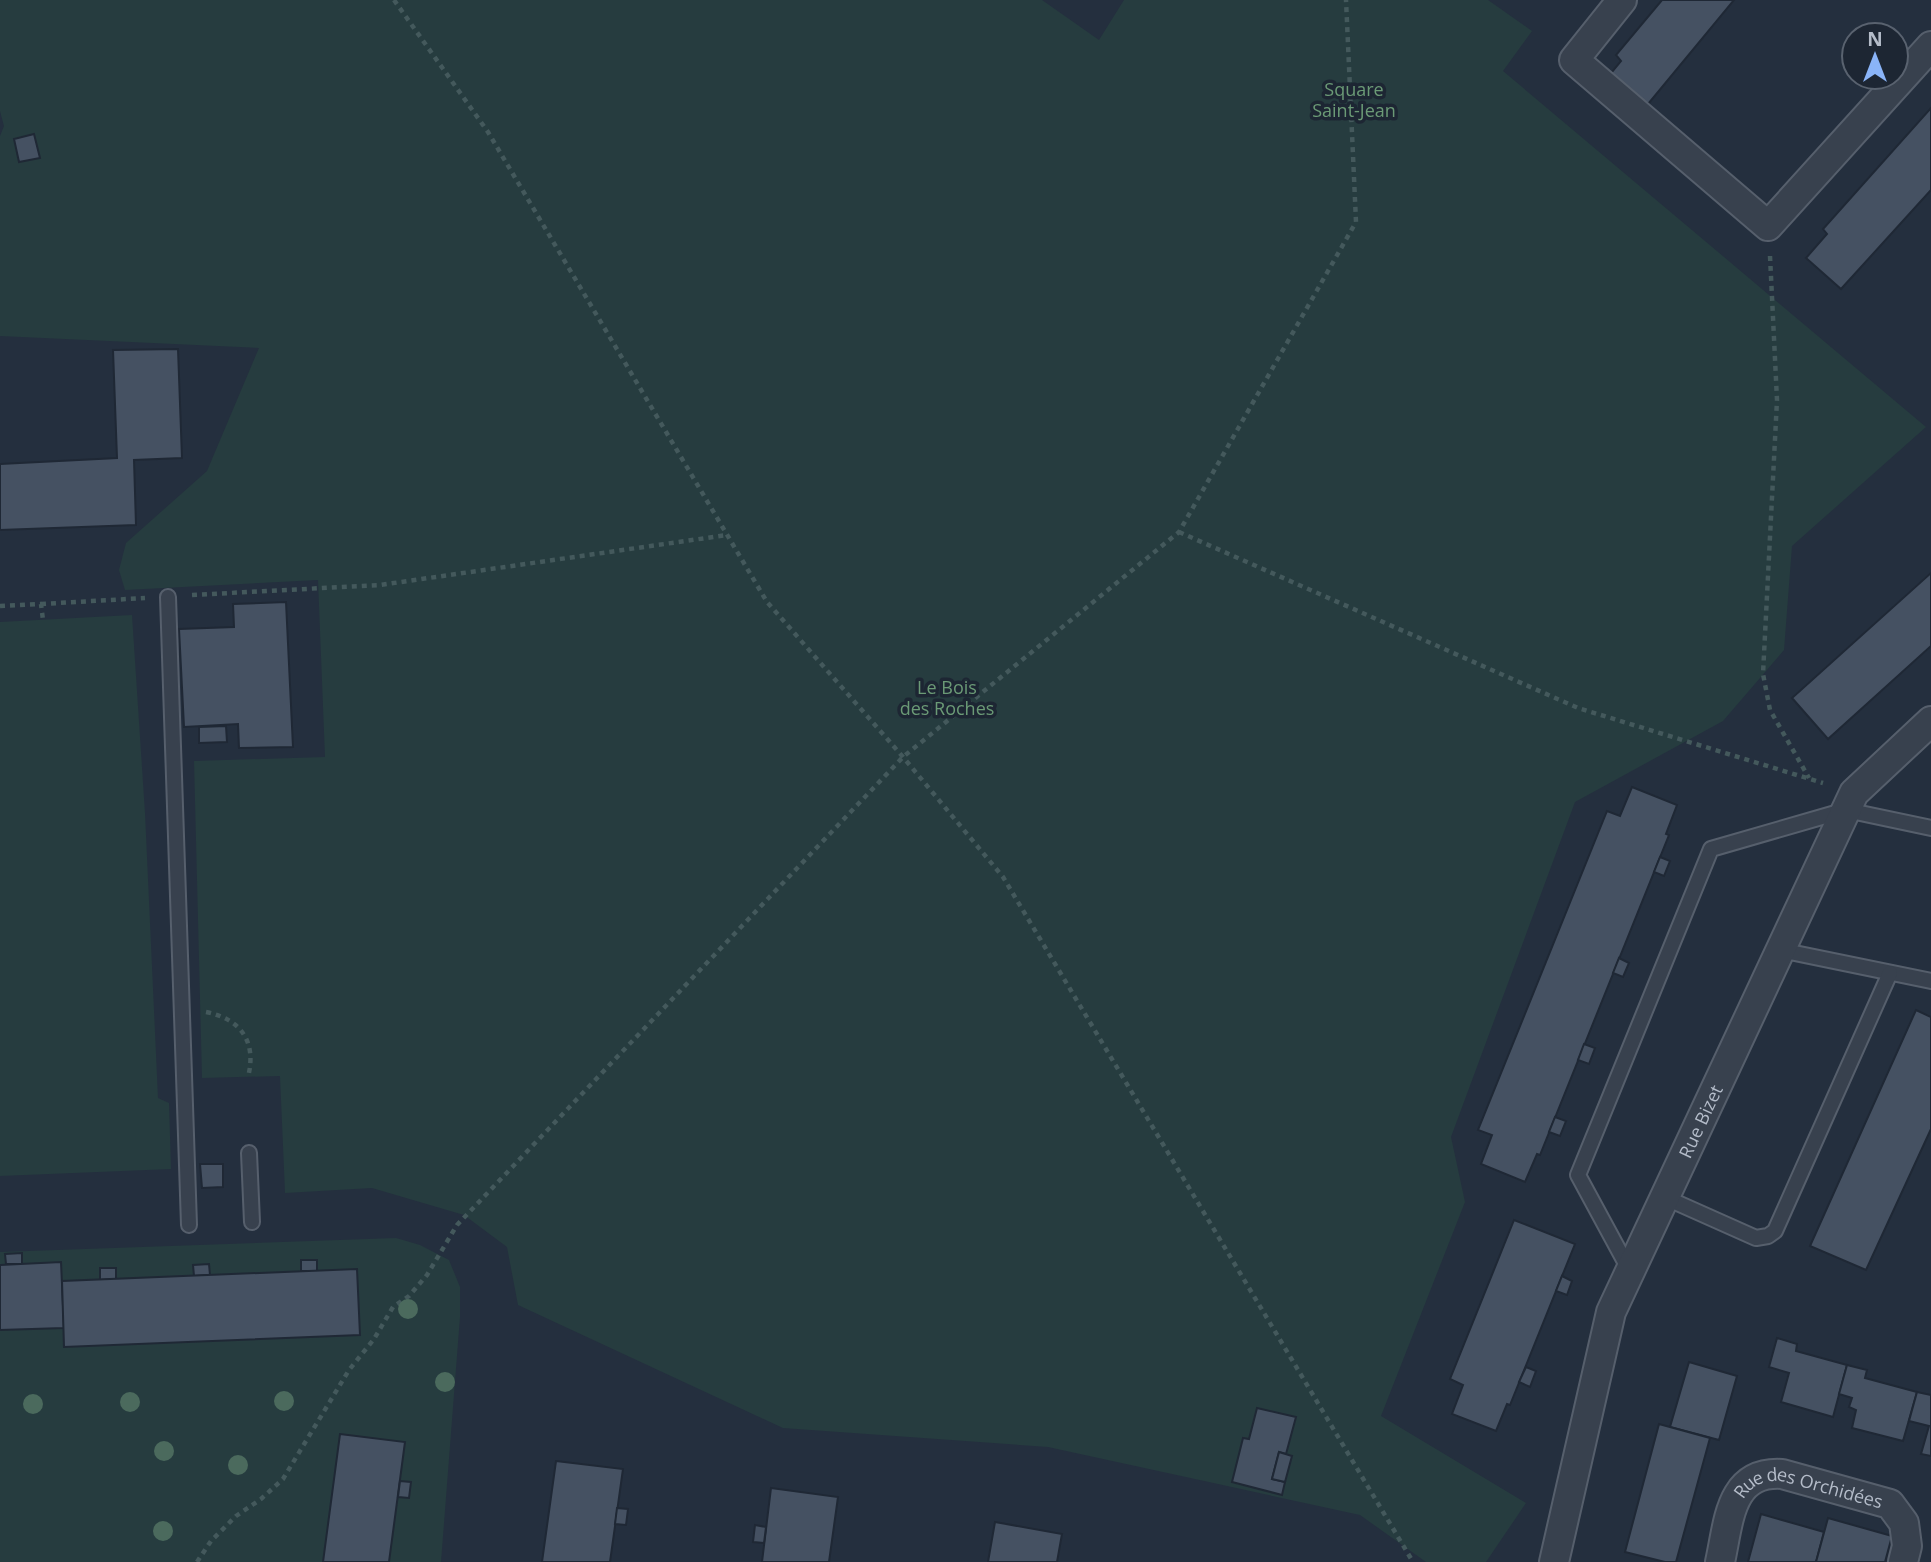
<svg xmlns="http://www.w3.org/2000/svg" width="1931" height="1562" font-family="'Open Sans',sans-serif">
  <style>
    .green { fill: #263c3f }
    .building { fill: #455162; stroke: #1f2835; stroke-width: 2 }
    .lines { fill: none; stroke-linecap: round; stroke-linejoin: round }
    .lane-casing { stroke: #565f6c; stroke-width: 18 }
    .street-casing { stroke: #565f6c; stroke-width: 32 }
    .path { stroke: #44595c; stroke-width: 4.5; stroke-dasharray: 5 5; stroke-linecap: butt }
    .lane { stroke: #38414e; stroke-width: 14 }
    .street { stroke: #38414e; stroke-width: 28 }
    .tree { fill: #4b6a5d }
    .labels { text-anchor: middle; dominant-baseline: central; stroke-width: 7; stroke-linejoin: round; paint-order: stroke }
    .park-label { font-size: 18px; fill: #6b9a76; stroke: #1d2633 }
    .street-label { font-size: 18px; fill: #b4bcc9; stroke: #1d2633 }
  </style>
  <rect width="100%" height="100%" fill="#242f3e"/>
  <g class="green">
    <polygon points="0,0 1042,0 1099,40 1124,0 1488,0 1532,31 1503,71 1926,427 1792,546 1784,650 1723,721 1575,802 1451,1137 1465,1202 1381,1416 1526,1503 1486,1562 1426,1562 1360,1515 1048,1447 783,1428 518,1305 507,1247 464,1215 372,1188 285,1193 280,1076 202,1078 194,761 325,757 318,580 125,590 119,570 126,543 207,471 259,348 0,336 0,136 4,126 0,111"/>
    <polygon points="132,615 145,813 158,1098 169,1103 171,1169 0,1176 0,622"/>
    <polygon points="396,1238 420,1245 449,1260 460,1287 460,1317 441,1562 0,1562 0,1252"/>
  </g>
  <g class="building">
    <polygon points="1662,0 1734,0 1639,115 1602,84 1621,61 1616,55"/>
    <polygon points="1931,108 1931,190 1841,289 1806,258 1827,234 1823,229"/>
    <polygon points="34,134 40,158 19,162 14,139"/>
    <polygon points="178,349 182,458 134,460 136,525 0,530 0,464 117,458 113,350"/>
    <polygon points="1931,573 1931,646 1828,739 1792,698"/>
    <polygon points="286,602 293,747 239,748 238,724 184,727 179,629 234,627 233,604"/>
    <polygon points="226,726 227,742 199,743 199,727"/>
    <polygon points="1632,787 1677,805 1666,834 1669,835 1540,1155 1537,1154 1525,1182 1481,1164 1492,1135 1478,1130 1607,811 1620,816"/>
    <polygon points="1660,857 1670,861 1664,876 1654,872"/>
    <polygon points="1619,958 1629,963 1623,977 1613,973"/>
    <polygon points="1916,1010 1931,1017 1931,1129 1866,1270 1810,1246"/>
    <polygon points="1584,1044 1595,1048 1589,1064 1578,1060"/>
    <polygon points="1555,1117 1566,1121 1560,1136 1549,1132"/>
    <polygon points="200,1164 223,1164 223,1187 202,1188"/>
    <polygon points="1514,1220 1575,1244 1510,1405 1507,1404 1496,1431 1452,1414 1463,1385 1450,1379"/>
    <polygon points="22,1253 22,1264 6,1264 5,1254"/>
    <rect x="301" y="1260" width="16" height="11"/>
    <polygon points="61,1262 64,1328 0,1330 0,1265"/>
    <polygon points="209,1264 210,1275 194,1276 193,1265"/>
    <polygon points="100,1268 116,1268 116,1279 100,1280"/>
    <polygon points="357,1269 360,1335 64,1347 62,1281"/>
    <polygon points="1562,1276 1572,1281 1567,1295 1556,1291"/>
    <polygon points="1777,1338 1797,1344 1796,1351 1847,1365 1833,1417 1781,1402 1789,1373 1769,1367"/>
    <polygon points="1689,1362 1737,1376 1719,1440 1670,1427"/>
    <polygon points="1847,1365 1867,1370 1865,1378 1917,1392 1903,1441 1852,1428 1856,1410 1849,1407 1852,1398 1839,1394"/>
    <polygon points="1526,1367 1536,1371 1530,1387 1519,1382"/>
    <polygon points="1917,1392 1931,1395 1931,1456 1921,1454 1929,1426 1909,1421"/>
    <polygon points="1257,1408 1296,1417 1286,1454 1279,1452 1272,1479 1285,1482 1282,1495 1232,1482 1243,1438 1249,1439"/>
    <polygon points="1659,1424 1710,1438 1676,1562 1665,1562 1625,1552"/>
    <polygon points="340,1434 405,1442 389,1562 323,1562"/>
    <polygon points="1279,1452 1292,1456 1285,1482 1272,1479"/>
    <polygon points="556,1461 623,1469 610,1562 542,1562"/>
    <polygon points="400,1481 411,1482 409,1498 398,1497"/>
    <polygon points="771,1488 838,1497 829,1562 762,1562"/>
    <polygon points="617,1508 628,1509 626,1525 615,1524"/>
    <polygon points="1761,1514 1824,1532 1816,1562 1748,1562"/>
    <polygon points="1828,1518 1892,1536 1885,1562 1816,1562"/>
    <polygon points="995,1522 1062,1534 1057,1562 988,1562"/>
    <polygon points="755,1525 766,1527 764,1543 753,1542"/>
  </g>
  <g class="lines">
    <g class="lane-casing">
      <g id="lane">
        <polyline points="168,597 189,1225"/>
        <polyline points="1780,950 1931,981"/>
        <polyline points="249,1153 252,1222"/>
        <polyline points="1664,1197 1756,1238 1768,1236 1775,1231 1890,973"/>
        <polyline points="1630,1271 1578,1175 1711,849 1846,810 1931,828"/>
      </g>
    </g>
    <g class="street-casing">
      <g id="street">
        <polyline points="1622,0 1574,60 1768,226 1931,46"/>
        <path id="s1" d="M1554 1562 1611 1312 1854 793 1931 721"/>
        <path id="s2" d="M1720 1562C1729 1522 1729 1471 1782 1474L1890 1504 1904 1523 1907 1546 1903 1562"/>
      </g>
    </g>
    <g class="path">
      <polyline points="394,0 488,132 767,602 903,757 1003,877 1413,1562"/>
      <polyline points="1770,256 1777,400 1763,674 1770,710 1809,778"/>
      <polyline points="1179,532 1578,708 1823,783"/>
      <polyline points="192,595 380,585 727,535"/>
      <polyline points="41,604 145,598"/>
      <polyline points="0,606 41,604 43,620"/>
      <path d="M206 1012C241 1019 257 1042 248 1077"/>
      <polyline points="197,1562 211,1541 236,1516 261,1499 283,1479 349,1370 374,1339 393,1307 409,1296 427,1275 457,1225 903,757 1179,532 1356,222 1346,0"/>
    </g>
    <use href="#lane" class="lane"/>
    <use href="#street" class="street"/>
  </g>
  <g class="tree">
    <circle cx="408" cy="1309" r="10"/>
    <circle cx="445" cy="1382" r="10"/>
    <circle cx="284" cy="1401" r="10"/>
    <circle cx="130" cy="1402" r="10"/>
    <circle cx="33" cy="1404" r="10"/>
    <circle cx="164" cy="1451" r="10"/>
    <circle cx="238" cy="1465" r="10"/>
    <circle cx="163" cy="1531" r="10"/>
  </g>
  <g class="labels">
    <g class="park-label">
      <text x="1354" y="89">Square<tspan x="1354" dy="21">Saint-Jean</tspan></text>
      <text x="947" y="687">Le Bois<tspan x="947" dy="21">des Roches</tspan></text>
    </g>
    <g class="street-label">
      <text stroke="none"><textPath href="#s1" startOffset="467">Rue Bizet</textPath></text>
      <text stroke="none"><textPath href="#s2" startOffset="147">Rue des Orchidées</textPath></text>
    </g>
  </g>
  <g transform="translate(1875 56)"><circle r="33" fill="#1d2633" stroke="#59626f" stroke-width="2"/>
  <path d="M0-5L12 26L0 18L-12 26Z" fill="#8ab4f8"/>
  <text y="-10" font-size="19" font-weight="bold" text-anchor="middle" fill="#b4bcc9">N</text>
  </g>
</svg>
